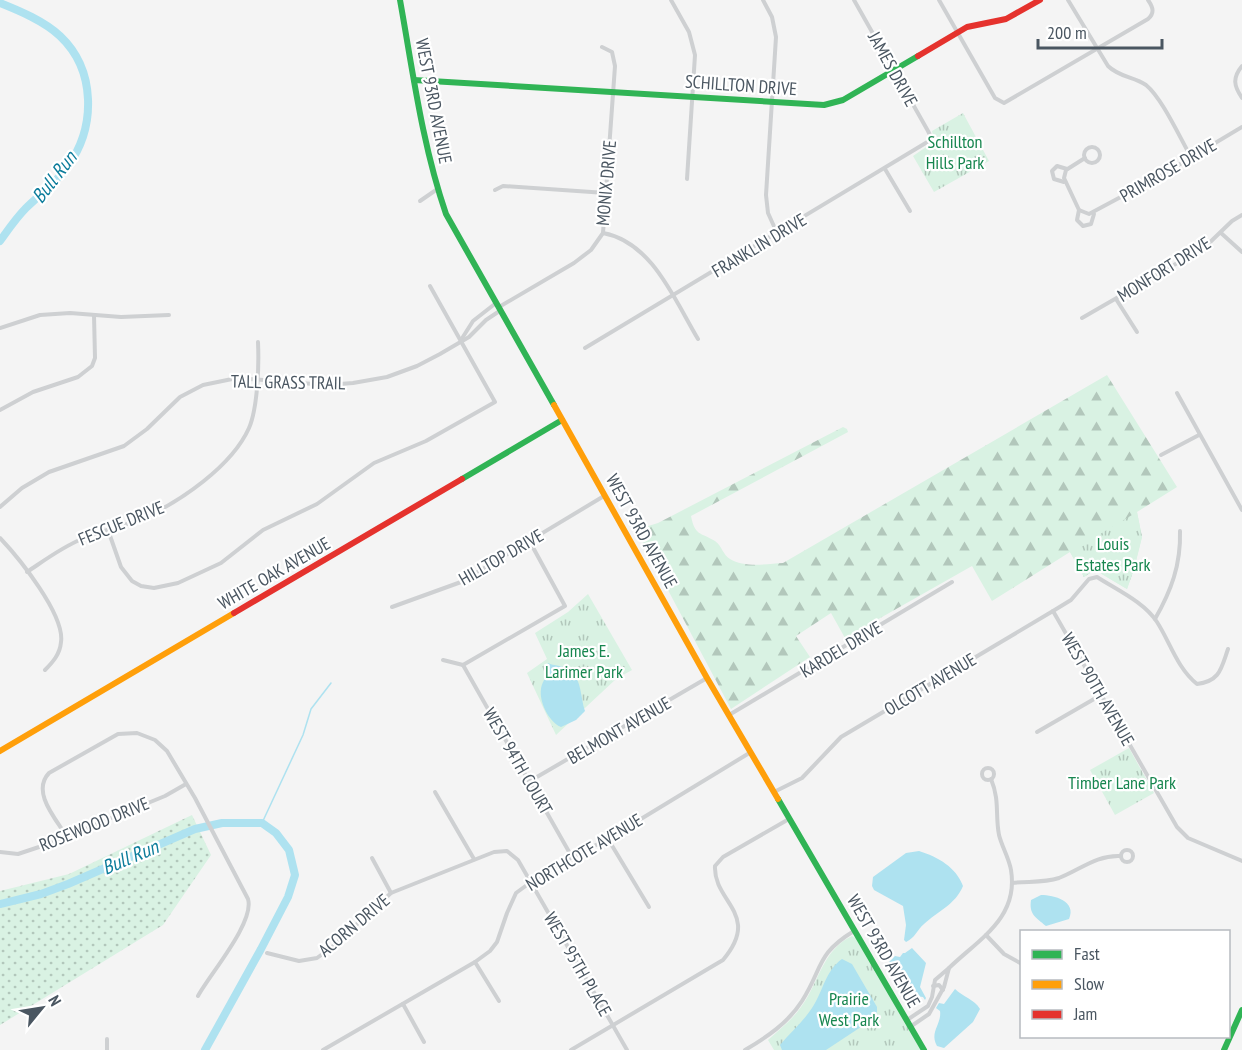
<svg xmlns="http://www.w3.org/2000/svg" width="1242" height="1050" font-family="'PT Sans Narrow',sans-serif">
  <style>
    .grass { fill: url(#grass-dots) }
    .forest { fill: url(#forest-firs) }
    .park { fill: url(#park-tufts) }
    .water { fill: #aee2f0 }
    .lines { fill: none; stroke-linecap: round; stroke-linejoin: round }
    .stream { stroke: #aee2f0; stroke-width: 1.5 }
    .river { stroke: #aee2f0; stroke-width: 8 }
    .street { stroke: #ced0d2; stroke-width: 4 }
    .fast { stroke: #30b455; stroke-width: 6 }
    .slow { stroke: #ff9f0a; stroke-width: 6 }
    .jam { stroke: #e5322d; stroke-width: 6 }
    .labels { text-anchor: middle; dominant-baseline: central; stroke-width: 4.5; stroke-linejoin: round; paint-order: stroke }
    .street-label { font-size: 18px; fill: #4a5661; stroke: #fff }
    .park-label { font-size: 18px; fill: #17864f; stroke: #fff }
    .water-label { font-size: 20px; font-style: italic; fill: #0c7c9b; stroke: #fff }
  </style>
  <defs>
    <pattern id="grass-dots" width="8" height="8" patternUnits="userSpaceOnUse" patternTransform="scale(1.5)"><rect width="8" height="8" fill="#d9f2e3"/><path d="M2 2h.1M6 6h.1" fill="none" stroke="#b2c7bb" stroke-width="1.8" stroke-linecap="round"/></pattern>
    <pattern id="forest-firs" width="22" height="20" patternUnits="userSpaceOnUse" patternTransform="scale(1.5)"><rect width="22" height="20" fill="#d9f2e3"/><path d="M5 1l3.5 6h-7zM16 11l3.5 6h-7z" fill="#b2c7bb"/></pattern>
    <pattern id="park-tufts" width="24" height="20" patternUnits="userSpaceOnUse" patternTransform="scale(1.5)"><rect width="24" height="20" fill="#d9f2e3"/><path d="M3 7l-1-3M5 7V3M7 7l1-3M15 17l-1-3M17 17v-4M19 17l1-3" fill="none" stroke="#b2c7bb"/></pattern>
  </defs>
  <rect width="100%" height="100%" fill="#f4f4f4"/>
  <polygon class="grass" points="192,815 211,855 163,925 0,1025 0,891 69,874"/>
  <path class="forest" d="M1107 375 1177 487 1137 512 1142 537 1134 569 1127 589 1095 570 1084 577 1070 552 992 601 972 566 845 638 831 613 796 636 810 657 731 709 633 524 645 527 658 523 843 427 847 429 848 432 691 516C695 536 700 532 715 541 722 546 723 555 730 559 744 568 767 564 783 563Z"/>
  <g class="park">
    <polygon points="963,113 989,161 934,192 913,156 932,143 933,136 932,131"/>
    <polygon points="1137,512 1142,537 1134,569 1127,589 1095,570 1084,577 1070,552"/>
    <polygon points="588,594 632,670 616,679 556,735 527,673 547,659 535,633 568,612"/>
    <polygon points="1129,748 1154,793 1115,815 1090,770"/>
    <path d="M852 936 857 939 921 1050H774L768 1040C780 1029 792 1020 801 1007 819 983 822 950 852 936Z"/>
  </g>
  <g class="water">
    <path d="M548 663C554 666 560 665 566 668 582 675 580 696 585 711L576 720 561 727C549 722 539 702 541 689 543 678 549 677 547 665Z"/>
    <path d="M919 851C938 857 956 867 963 886 955 905 938 911 924 924 917 930 915 938 906 942L904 940 906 925 903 906 874 890 872 886 873 877 906 853Z"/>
    <path d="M1041 895C1054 895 1077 901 1069 919L1046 926C1035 917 1029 914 1031 900Z"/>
    <path d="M912 948 926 963 920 987 926 998 925 1000 923 997C902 995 901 974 889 962L895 956 900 957 903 953H905Z"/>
    <path d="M842 959 852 964 877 1007V1013L873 1019 826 1050H782L780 1045C790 1033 803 1022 812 1008 823 992 825 971 842 959Z"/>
    <path d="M955 989C963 997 974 999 980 1009L973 1022 944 1048 937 1046C929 1032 942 1024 940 1011L936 1008 939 1003 944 1004Z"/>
  </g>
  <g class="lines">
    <polyline class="stream" points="262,823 303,735 311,709 331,683"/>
    <g class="river">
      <path d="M0 3C20 11 44 21 60 36 96 70 96 127 68 166 56 183 40 194 26 208 16 218 8 230 0 241"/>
      <polyline points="0,904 41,894 68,884 195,829 222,823 262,823 276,833 289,850 295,875 288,897 261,949 205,1050"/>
    </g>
    <g class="street">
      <polyline points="671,0 689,32 695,55 687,179"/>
      <polyline points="763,0 772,17 776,37 766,195 768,213 777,233"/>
      <path d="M939 0 995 98 1004 103 1148 19C1155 13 1153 7 1148 0"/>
      <path d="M1068 0 1108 66C1119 77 1134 77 1146 85 1162 98 1180 138 1191 157"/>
      <path d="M1242 66C1232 78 1234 86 1242 98"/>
      <circle cx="1092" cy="155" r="8"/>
      <polyline points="1085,158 1066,170 1064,178 1079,210 1089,214 1160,176 1242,127"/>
      <polyline points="885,169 910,211"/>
      <polyline points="1064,182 1054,179 1052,171 1057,166 1067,169"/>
      <polyline points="495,190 503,186 606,193"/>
      <polyline points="420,201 436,190"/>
      <polyline points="1079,210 1077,220 1083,226 1091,224 1094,214"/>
      <path d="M603 233C652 242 674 299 698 339"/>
      <polyline points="1221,233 1242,252"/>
      <polyline points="1116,299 1137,332"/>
      <polyline points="499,307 574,263 591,250 603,233 615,66 612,52 602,47"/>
      <polyline points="1082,318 1205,247 1232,221 1242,215"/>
      <polyline points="0,328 40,315 70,313 121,317 169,315"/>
      <polyline points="461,340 473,321 496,303"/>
      <polyline points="585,348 929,141 930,135 928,131 854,0"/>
      <polyline points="1177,393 1242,510"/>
      <polyline points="0,410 33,392 78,377 92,366 95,358 94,315"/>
      <polyline points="1161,455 1199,435"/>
      <polyline points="0,507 22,488 49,472 124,446 147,429 180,397 203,385 237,378 326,385 353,383 387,377 417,366 440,354 469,337 486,320 501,310"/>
      <polyline points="108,530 121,567 132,581 141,586 154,588 178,583 221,563 263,530 317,504 374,463 426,441 495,402 430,286"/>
      <path d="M0 538C19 558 65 615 61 642 60 654 53 662 45 670"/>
      <path d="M27 572C45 560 62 547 82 539 102 530 123 527 143 518 180 502 232 466 249 428 258 407 259 364 258 342"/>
      <polyline points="392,607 461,582 604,496"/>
      <polyline points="1053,611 1177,827 1188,838 1242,861"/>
      <path d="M1155 619C1171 591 1181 565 1180 531"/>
      <polyline points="443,660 463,665 565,606 530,542"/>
      <polyline points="463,665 572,857"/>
      <polyline points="729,715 952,582"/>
      <polyline points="1037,732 1101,695"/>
      <circle cx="988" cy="774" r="6"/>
      <polyline points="530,781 707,678"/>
      <polyline points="435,792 474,859"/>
      <path d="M774 792 802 778 841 737 1053 611 1071 600 1089 579 1097 577C1117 590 1144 602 1157 622 1170 642 1177 668 1197 684 1220 681 1221 669 1228 649"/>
      <path d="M67 837C56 819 31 792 49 773L118 734 137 733 155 740 167 751 195 798 248 899C255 922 210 974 198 996"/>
      <polyline points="608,839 649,907"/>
      <circle cx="1127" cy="856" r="6"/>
      <polyline points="0,852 18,854 48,844 165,796 186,784"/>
      <polyline points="372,858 391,893"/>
      <path d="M1012 883C1028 881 1043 883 1059 878 1080 870 1096 855 1120 856"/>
      <polyline points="986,935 1004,954 1022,964"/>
      <polyline points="267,953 299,961 317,958 332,947 391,893 494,852 507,851 518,860 627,1050"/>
      <polyline points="475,962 499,1001"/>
      <path d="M949 968C979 939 1019 918 1011 870 1009 858 1002 847 999 835 995 814 1000 801 991 779"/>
      <polyline points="933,986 939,985 943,990"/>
      <polyline points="403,1004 424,1042"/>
      <polyline points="907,1020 928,1006 932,997 935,980 949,968 944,987 929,1014 910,1027"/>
      <polyline points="107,1039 107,1050"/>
      <polyline points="323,1050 475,962 490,951 497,942 507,913 516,893 531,882 572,857 608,839 751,752"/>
      <path d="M571 1050 723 960C762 914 713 902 715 866L723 857 789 819"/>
      <path d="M745 1050C767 1037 788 1023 802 1001 823 968 816 954 854 931"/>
    </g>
    <g class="fast">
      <path d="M400 0C413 72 422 144 446 214L554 405"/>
      <polyline points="414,80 824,105 843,100 918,56"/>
      <polyline points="462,479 562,420"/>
      <polyline points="778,799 924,1050"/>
      <polyline points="1224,1050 1242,1010"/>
    </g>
    <g class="slow">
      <polyline points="554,405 707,678 778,799"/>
      <polyline points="0,751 234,613"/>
    </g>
    <g class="jam">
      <polyline points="918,56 967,27 1006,19 1040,0"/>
      <polyline points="234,613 462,479"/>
    </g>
  </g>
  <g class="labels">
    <g class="street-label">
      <text transform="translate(893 69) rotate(61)">JAMES DRIVE</text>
      <text transform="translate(741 85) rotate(4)">SCHILLTON DRIVE</text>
      <text transform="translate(434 101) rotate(79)">WEST 93RD AVENUE</text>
      <text transform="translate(1168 170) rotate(-30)">PRIMROSE DRIVE</text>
      <text transform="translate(606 183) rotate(-85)">MONIX DRIVE</text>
      <text transform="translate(759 245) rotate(-31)">FRANKLIN DRIVE</text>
      <text transform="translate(1164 269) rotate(-32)">MONFORT DRIVE</text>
      <text transform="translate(288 382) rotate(1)">TALL GRASS TRAIL</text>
      <text transform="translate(121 523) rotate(-22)">FESCUE DRIVE</text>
      <text transform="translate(642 531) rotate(61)">WEST 93RD AVENUE</text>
      <text transform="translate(501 557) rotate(-30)">HILLTOP DRIVE</text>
      <text transform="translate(274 573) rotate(-30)">WHITE OAK AVENUE</text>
      <text transform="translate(841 649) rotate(-31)">KARDEL DRIVE</text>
      <text transform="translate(930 684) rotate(-31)">OLCOTT AVENUE</text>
      <text transform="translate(1098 689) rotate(60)">WEST 90TH AVENUE</text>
      <text transform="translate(619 730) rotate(-30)">BELMONT AVENUE</text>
      <text transform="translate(518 761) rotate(60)">WEST 94TH COURT</text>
      <text transform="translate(94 824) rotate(-22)">ROSEWOOD DRIVE</text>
      <text transform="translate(584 852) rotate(-31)">NORTHCOTE AVENUE</text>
      <text transform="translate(354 925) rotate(-40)">ACORN DRIVE</text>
      <text transform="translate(884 951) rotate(60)">WEST 93RD AVENUE</text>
      <text transform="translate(578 964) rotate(60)">WEST 95TH PLACE</text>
    </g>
    <g class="park-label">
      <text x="955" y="141">Schillton<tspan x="955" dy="21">Hills Park</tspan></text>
      <text x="1113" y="543">Louis<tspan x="1113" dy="21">Estates Park</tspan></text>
      <text x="584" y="650">James E.<tspan x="584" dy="21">Larimer Park</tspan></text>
      <text x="1122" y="782">Timber Lane Park</text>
      <text x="849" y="998">Prairie<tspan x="849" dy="21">West Park</tspan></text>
    </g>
    <g class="water-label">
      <text transform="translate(54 177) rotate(-52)">Bull Run</text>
      <text transform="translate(130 857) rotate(-23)">Bull Run</text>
    </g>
  </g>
  <rect x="1020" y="930" width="210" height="108" fill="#ffffff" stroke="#b7bbc0" stroke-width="1.5"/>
  <rect x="1032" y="950" width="30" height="9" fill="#30b455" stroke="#b7bbc0" stroke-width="1.5"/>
  <text x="1074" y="960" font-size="18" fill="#4a5661">Fast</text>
  <rect x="1032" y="980" width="30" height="9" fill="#ff9f0a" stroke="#b7bbc0" stroke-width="1.5"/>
  <text x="1074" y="990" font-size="18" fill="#4a5661">Slow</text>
  <rect x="1032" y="1010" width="30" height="9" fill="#e5322d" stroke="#b7bbc0" stroke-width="1.5"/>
  <text x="1074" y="1020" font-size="18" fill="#4a5661">Jam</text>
  <g transform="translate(42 1008) rotate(60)" stroke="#ffffff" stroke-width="4.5" paint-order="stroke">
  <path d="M0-4.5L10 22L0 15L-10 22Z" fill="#4a5661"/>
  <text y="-9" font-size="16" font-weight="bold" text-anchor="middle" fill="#4a5661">N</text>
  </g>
  <path d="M1038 39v9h124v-9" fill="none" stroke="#4a5661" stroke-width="3"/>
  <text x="1047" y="39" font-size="18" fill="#4a5661" stroke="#ffffff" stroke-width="4.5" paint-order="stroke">200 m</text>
</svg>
